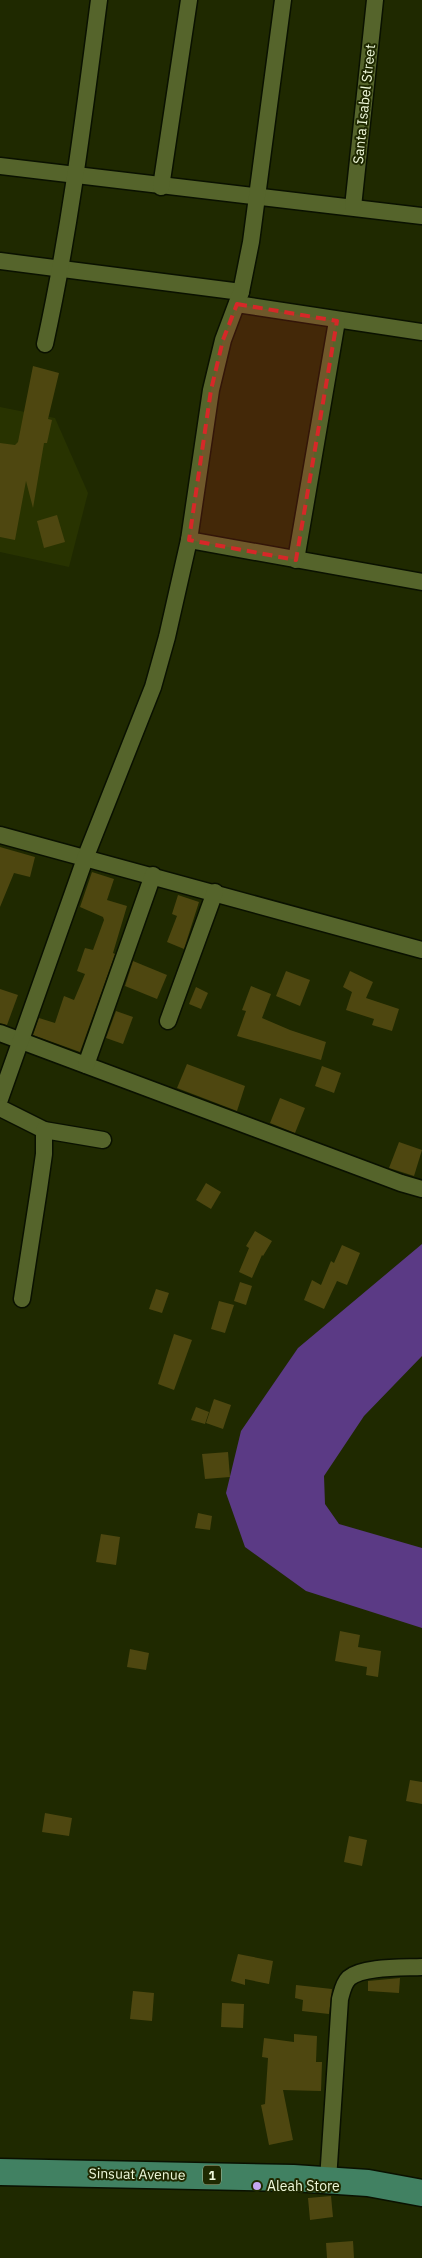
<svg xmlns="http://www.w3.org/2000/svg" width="422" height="2258" font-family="'IBM Plex Sans',sans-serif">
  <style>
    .built { fill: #283300 }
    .water { fill: #5b3a85 }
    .building { fill: #4e4710 }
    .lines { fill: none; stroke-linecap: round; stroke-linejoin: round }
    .street-casing { stroke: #0a1100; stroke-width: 19 }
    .primary-casing { stroke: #0a1100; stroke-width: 29 }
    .street { stroke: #55642b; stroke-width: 16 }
    .primary { stroke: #418162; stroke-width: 26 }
    .marked { fill: #d62828; fill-opacity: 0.2; stroke: #d62828; stroke-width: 4; stroke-dasharray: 10 6; stroke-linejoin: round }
    .poi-dot { fill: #c4a7f1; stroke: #1f2900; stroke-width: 2 }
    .labels { text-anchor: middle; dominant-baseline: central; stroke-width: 4; stroke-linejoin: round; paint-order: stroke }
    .shield { fill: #1f2900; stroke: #b1bb99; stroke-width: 1 }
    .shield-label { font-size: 12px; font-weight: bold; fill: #eff9db }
    .street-label { font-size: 14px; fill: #eff9db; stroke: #1f2900 }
    .poi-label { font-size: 14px; fill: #eff9db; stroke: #1f2900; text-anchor: start }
  </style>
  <rect width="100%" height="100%" fill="#1f2900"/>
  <polygon class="built" points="0,407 55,418 88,493 69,567 0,552"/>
  <polygon class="water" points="422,1244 422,1356 364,1416 324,1476 325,1504 339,1524 422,1548 422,1628 306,1591 245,1547 226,1493 241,1431 298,1348"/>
  <g class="building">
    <polygon points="33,366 59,373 48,419 52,420 47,443 44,443 33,508 26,481 15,540 0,537 0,443 15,445 18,442"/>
    <polygon points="57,515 65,542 44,548 37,521"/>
    <polygon points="0,847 35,857 30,877 14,873 0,907"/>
    <polygon points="92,872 114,879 107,900 127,906 113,953 115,954 80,1052 33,1035 39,1018 55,1023 64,996 74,1000 85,974 77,971 85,948 93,950 104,920 103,917 80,907"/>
    <polygon points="178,895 199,902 184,949 167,942 177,916 172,914"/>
    <polygon points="133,961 167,975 157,999 125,986"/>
    <polygon points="286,971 310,980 300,1006 276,996"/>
    <polygon points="350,971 373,982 366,998 399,1009 392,1031 372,1025 374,1019 346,1010 352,992 343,987"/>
    <polygon points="251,986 271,994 262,1018 290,1030 326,1042 321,1060 237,1036 246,1011 242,1010"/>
    <polygon points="196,987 208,993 201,1009 189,1004"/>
    <polygon points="0,989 18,995 7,1025 0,1023"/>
    <polygon points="116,1011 133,1017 123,1044 106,1038"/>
    <polygon points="187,1064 245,1086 237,1111 177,1088"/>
    <polygon points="322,1066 341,1073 334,1093 315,1086"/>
    <polygon points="280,1098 305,1108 295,1133 270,1123"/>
    <polygon points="399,1142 422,1150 414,1176 389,1168"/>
    <polygon points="206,1183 221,1192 211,1209 196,1200"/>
    <polygon points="255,1231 272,1241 263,1256 262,1255 252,1278 239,1272 249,1248 246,1246"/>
    <polygon points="342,1245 360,1253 347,1285 337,1281 324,1309 304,1300 312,1280 321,1285 331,1261 334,1263"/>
    <polygon points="240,1282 252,1286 246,1305 234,1301"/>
    <polygon points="156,1289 169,1293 162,1313 149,1309"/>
    <polygon points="219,1301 234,1305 225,1333 211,1329"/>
    <polygon points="174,1334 192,1340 174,1390 158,1384"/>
    <polygon points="214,1399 231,1405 223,1429 206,1423"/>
    <polygon points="196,1407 209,1412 205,1424 191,1420"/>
    <polygon points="228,1452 230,1477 205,1479 202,1454"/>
    <polygon points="198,1513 212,1516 210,1530 195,1528"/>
    <polygon points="101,1534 120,1537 116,1565 96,1562"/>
    <polygon points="340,1631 360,1635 358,1647 381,1651 378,1677 366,1675 367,1667 335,1661"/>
    <polygon points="130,1649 149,1653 146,1670 127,1667"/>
    <polygon points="410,1780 422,1782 422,1804 406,1801"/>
    <polygon points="45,1813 72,1818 69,1836 42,1832"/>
    <polygon points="349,1836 367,1840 362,1866 344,1862"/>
    <polygon points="238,1954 273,1961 269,1984 245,1979 245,1985 231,1981"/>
    <polygon points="400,1978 399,1993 368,1991 368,1981"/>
    <polygon points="296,1985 332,1989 329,2014 302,2011 303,2000 295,1998"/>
    <polygon points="133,1991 154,1993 152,2021 130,2019"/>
    <polygon points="222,2003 244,2004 243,2028 221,2027"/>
    <polygon points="294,2034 317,2036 316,2062 322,2062 321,2091 283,2090 293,2140 269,2145 261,2105 265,2104 268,2058 262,2057 264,2038 294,2042"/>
    <polygon points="331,2196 333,2217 310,2220 308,2198"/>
    <polygon points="353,2241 354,2258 327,2258 326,2243"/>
  </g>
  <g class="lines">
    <g class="street-casing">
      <g id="street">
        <polyline points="0,166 422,216"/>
        <polyline points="161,187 189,0"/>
        <polyline points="353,207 375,0"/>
        <polyline points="0,261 241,292"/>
        <polyline points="237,304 422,332"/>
        <path d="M45 344C70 230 84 115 99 0"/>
        <polyline points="189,540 422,582"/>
        <polyline points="296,560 337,321"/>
        <polyline points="0,835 422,950"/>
        <polyline points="168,1021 215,892"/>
        <polyline points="0,1033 401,1183 422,1189"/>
        <polyline points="86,1065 153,875"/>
        <polyline points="0,1099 86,856 153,687 167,637 189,540 211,390 223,340 241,292 251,242 283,0"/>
        <polyline points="0,1108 44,1130 103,1140"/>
        <polyline points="22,1299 39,1189 44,1154 44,1130"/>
        <path d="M328 2180 340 1999C342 1992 343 1984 349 1978 363 1966 404 1968 422 1967"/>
      </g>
    </g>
    <g class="primary-casing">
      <polyline id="primary" points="0,2172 293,2178 368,2183 422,2193"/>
    </g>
    <use href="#street" class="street"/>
    <use href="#primary" class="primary"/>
  </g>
  <path class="marked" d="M237 304 337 321 296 560 189 540 211 390 223 340Z"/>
  <circle class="poi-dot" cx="257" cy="2186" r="5"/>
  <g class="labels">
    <rect class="shield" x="203" y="2165.5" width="18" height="19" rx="4"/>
    <g class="shield-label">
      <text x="212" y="2175">1</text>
    </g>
    <g class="street-label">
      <text transform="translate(364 104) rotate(-84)">Santa Isabel Street</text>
      <text transform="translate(137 2174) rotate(1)">Sinsuat Avenue</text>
    </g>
    <g class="poi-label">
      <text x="267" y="2186">Aleah Store</text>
    </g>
  </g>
</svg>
